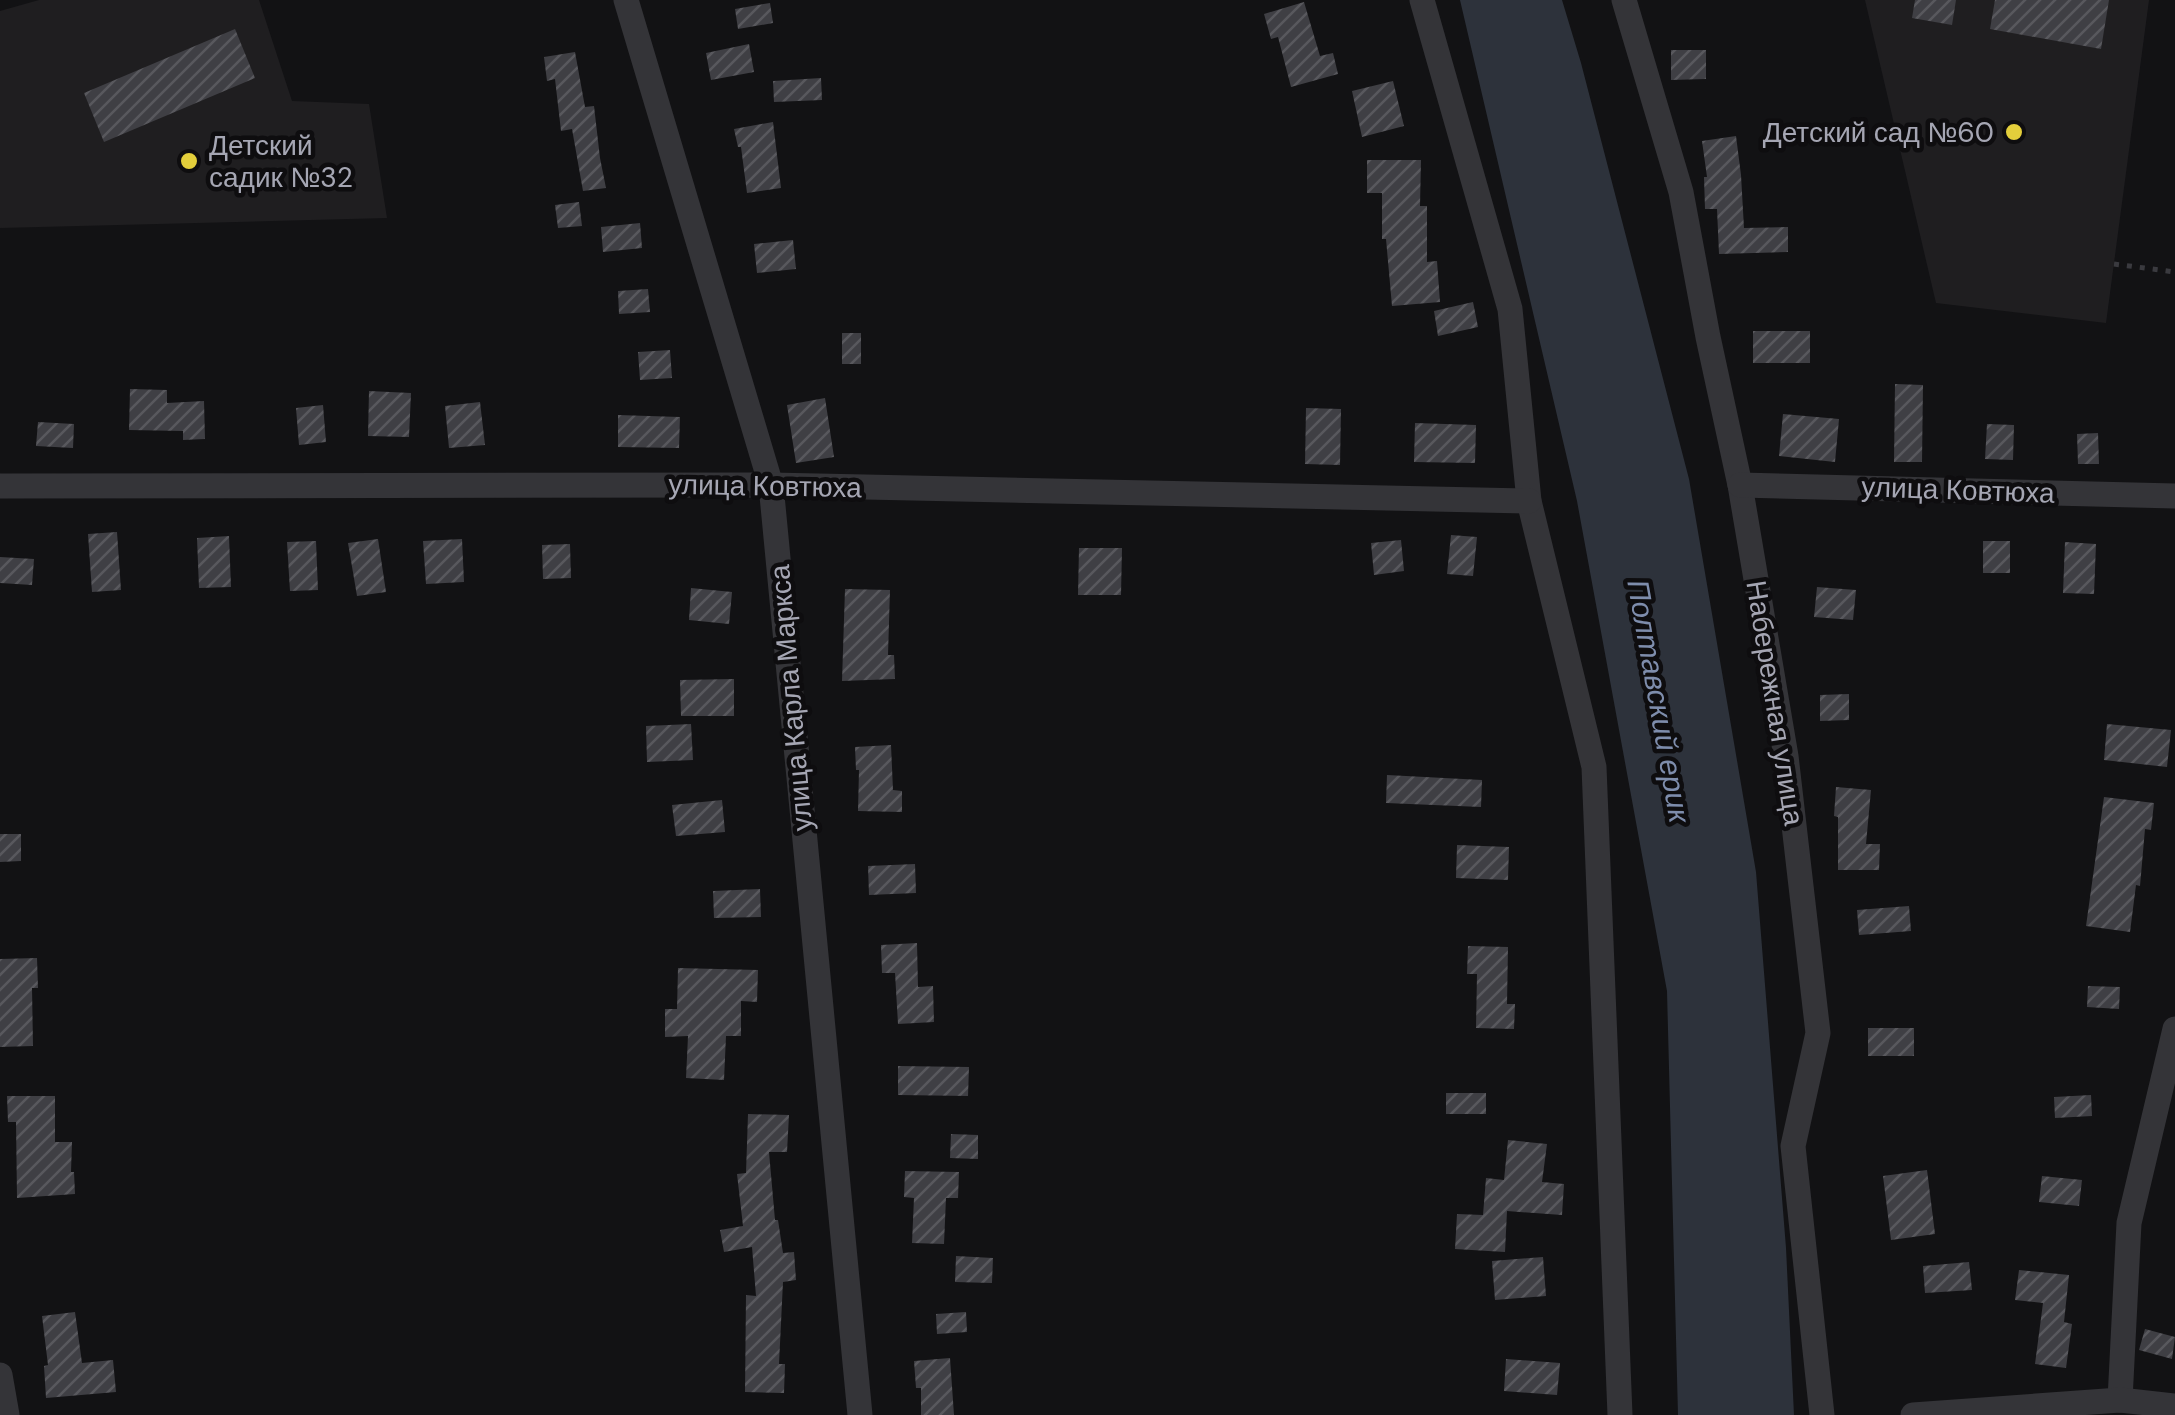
<svg xmlns="http://www.w3.org/2000/svg" width="2175" height="1415" font-family="'DM Sans',sans-serif">
  <style>
    .built { fill: #1f1e20 }
    .water { fill: #2d323b }
    .building { fill: url(#building-hatch) }
    .lines { fill: none; stroke-linecap: round; stroke-linejoin: round }
    .path { stroke: #3a3a3f; stroke-width: 5; stroke-dasharray: 5 8; stroke-linecap: butt }
    .street { stroke: #343438; stroke-width: 25 }
    .poi-dot { fill: #e3ce3b; stroke: #0e0d0f; stroke-width: 4 }
    .labels { text-anchor: middle; dominant-baseline: central; stroke-width: 9; stroke-linejoin: round; paint-order: stroke }
    .poi-label { font-size: 28px; fill: #a5a6b3; stroke: #0e0d0f; text-anchor: end }
    .street-label { font-size: 28px; fill: #a5a6b3; stroke: #0e0d0f }
    .water-label { font-size: 30px; font-style: italic; fill: #7e8dac; stroke: #0e0d0f }
  </style>
  <defs>
    <pattern id="building-hatch" width="6" height="6" patternUnits="userSpaceOnUse" patternTransform="scale(2.5)"><rect width="6" height="6" fill="#3f3f44"/><path d="M-1 1l2-2M0 6l6-6M5 7l2-2" fill="none" stroke="#58585d"/></pattern>
  </defs>
  <rect width="100%" height="100%" fill="#121214"/>
  <g class="built">
    <polygon points="39,0 259,0 292,101 369,104 387,218 0,228 0,11"/>
    <polygon points="1865,0 2149,0 2106,323 1936,303"/>
  </g>
  <polygon class="water" points="1460,0 1562,0 1581,63 1689,479 1756,872 1786,1248 1794,1415 1678,1415 1667,991 1577,501"/>
  <g class="building">
    <polygon points="1915,0 1956,0 1952,25 1912,18"/>
    <polygon points="1995,0 2109,0 2101,49 1990,29"/>
    <polygon points="1304,2 1320,56 1333,53 1338,74 1291,87 1278,37 1271,39 1264,14"/>
    <polygon points="770,3 773,23 738,29 735,9"/>
    <polygon points="235,29 255,78 104,142 84,93"/>
    <polygon points="749,44 754,72 711,80 706,53"/>
    <polygon points="1671,50 1706,50 1706,79 1671,80"/>
    <polygon points="575,52 585,107 594,106 600,158 606,188 583,191 572,129 561,131 555,79 547,81 544,57"/>
    <polygon points="821,78 822,100 774,102 773,81"/>
    <polygon points="1393,81 1404,126 1362,137 1352,91"/>
    <polygon points="773,122 781,188 747,193 741,147 738,147 734,129"/>
    <polygon points="1736,136 1741,175 1744,228 1788,227 1788,252 1719,254 1717,209 1705,209 1704,177 1707,177 1702,141"/>
    <polygon points="1367,160 1421,160 1420,206 1427,206 1427,262 1437,261 1440,302 1392,306 1386,239 1382,239 1382,193 1367,193"/>
    <polygon points="579,202 582,226 558,228 555,205"/>
    <polygon points="640,223 642,248 603,252 601,227"/>
    <polygon points="793,240 796,269 757,273 754,244"/>
    <polygon points="648,289 650,312 619,314 618,291"/>
    <polygon points="1473,302 1478,327 1438,336 1434,311"/>
    <rect x="1753" y="331" width="57" height="32"/>
    <rect x="842" y="333" width="19" height="31"/>
    <polygon points="670,350 672,378 640,380 638,352"/>
    <polygon points="1895,384 1923,385 1922,462 1894,462"/>
    <polygon points="130,389 167,390 167,403 204,401 205,439 183,440 183,431 129,430"/>
    <polygon points="369,391 411,393 409,437 368,436"/>
    <polygon points="825,398 834,457 796,463 787,405"/>
    <polygon points="480,402 485,445 449,448 445,406"/>
    <polygon points="323,405 326,442 299,445 296,408"/>
    <polygon points="1306,408 1341,409 1340,465 1305,464"/>
    <polygon points="1783,414 1839,419 1835,462 1779,456"/>
    <polygon points="618,415 680,417 679,448 618,447"/>
    <polygon points="38,422 74,424 73,448 36,446"/>
    <polygon points="1415,423 1476,425 1475,463 1414,462"/>
    <polygon points="1987,424 2014,425 2013,460 1985,459"/>
    <polygon points="2098,433 2099,464 2078,464 2077,434"/>
    <polygon points="117,532 121,590 92,592 88,534"/>
    <polygon points="1451,535 1477,537 1473,576 1447,574"/>
    <polygon points="229,536 231,587 199,588 197,538"/>
    <polygon points="378,539 386,592 357,596 348,543"/>
    <polygon points="462,539 464,582 426,584 423,541"/>
    <polygon points="1401,540 1404,571 1374,575 1371,543"/>
    <polygon points="316,541 318,590 290,591 287,542"/>
    <rect x="1983" y="541" width="27" height="32"/>
    <polygon points="2065,542 2096,544 2094,594 2063,593"/>
    <polygon points="570,544 571,578 543,579 542,545"/>
    <polygon points="1079,548 1122,548 1121,595 1078,595"/>
    <polygon points="0,557 34,559 32,585 0,583"/>
    <polygon points="1817,587 1856,590 1853,620 1814,617"/>
    <polygon points="691,588 732,592 729,624 689,620"/>
    <polygon points="845,589 890,590 888,655 894,655 895,679 842,681"/>
    <polygon points="734,679 734,716 681,716 680,680"/>
    <polygon points="1849,694 1849,720 1820,721 1820,695"/>
    <polygon points="691,724 693,760 647,762 646,726"/>
    <polygon points="2107,724 2171,730 2167,767 2104,760"/>
    <polygon points="891,745 893,790 902,791 902,812 858,811 859,770 856,770 855,747"/>
    <polygon points="1387,775 1482,780 1481,807 1386,803"/>
    <polygon points="1836,787 1871,790 1866,844 1880,844 1879,870 1838,870 1838,817 1834,816"/>
    <polygon points="2104,797 2154,803 2151,830 2145,829 2140,886 2136,885 2130,932 2086,926"/>
    <polygon points="722,800 725,832 676,836 672,805"/>
    <polygon points="0,834 21,834 21,861 0,862"/>
    <polygon points="1457,845 1509,847 1508,880 1456,878"/>
    <polygon points="915,864 916,893 869,895 868,866"/>
    <polygon points="760,889 761,917 714,918 713,891"/>
    <polygon points="1909,906 1911,931 1859,935 1857,910"/>
    <polygon points="917,943 918,987 933,986 934,1022 898,1024 895,973 882,973 881,945"/>
    <polygon points="1468,946 1508,947 1507,1004 1515,1004 1514,1029 1476,1028 1477,974 1467,974"/>
    <polygon points="37,958 38,988 32,988 33,1046 0,1047 0,959"/>
    <polygon points="678,968 758,970 757,1002 741,1001 741,1036 726,1036 724,1080 686,1078 688,1036 665,1037 665,1009 677,1009"/>
    <polygon points="2088,986 2120,987 2119,1009 2087,1007"/>
    <rect x="1868" y="1028" width="46" height="28"/>
    <polygon points="898,1066 969,1067 968,1096 898,1095"/>
    <rect x="1446" y="1093" width="40" height="21"/>
    <polygon points="2091,1095 2092,1116 2055,1118 2054,1097"/>
    <polygon points="7,1096 55,1096 55,1142 72,1142 71,1172 74,1172 75,1194 17,1198 16,1122 8,1122"/>
    <polygon points="748,1114 789,1115 787,1152 769,1152 775,1220 778,1220 783,1253 794,1252 796,1280 783,1282 779,1364 785,1364 784,1393 745,1392 746,1295 756,1296 752,1247 724,1252 720,1230 743,1226 737,1174 746,1173"/>
    <polygon points="951,1134 978,1135 978,1159 950,1158"/>
    <polygon points="1508,1140 1547,1144 1542,1182 1564,1184 1562,1215 1507,1211 1505,1252 1455,1249 1457,1214 1483,1215 1486,1178 1504,1180"/>
    <polygon points="1927,1170 1935,1234 1891,1240 1883,1176"/>
    <polygon points="905,1171 959,1172 958,1198 946,1198 944,1244 912,1243 914,1198 904,1197"/>
    <polygon points="2042,1176 2082,1180 2079,1206 2039,1202"/>
    <polygon points="956,1256 993,1258 992,1283 955,1282"/>
    <polygon points="1543,1257 1546,1296 1495,1300 1492,1261"/>
    <polygon points="1969,1262 1972,1290 1925,1293 1923,1266"/>
    <polygon points="2019,1270 2069,1275 2064,1322 2072,1324 2066,1368 2035,1364 2043,1303 2015,1300"/>
    <polygon points="75,1312 82,1363 113,1360 116,1392 46,1398 44,1366 48,1365 42,1316"/>
    <polygon points="966,1312 967,1332 937,1334 936,1314"/>
    <polygon points="2145,1329 2175,1337 2172,1359 2139,1350"/>
    <polygon points="950,1358 954,1415 921,1415 921,1388 916,1388 914,1361"/>
    <polygon points="1506,1359 1560,1363 1557,1395 1504,1391"/>
  </g>
  <g class="lines">
    <polyline class="path" points="2114,264 2175,272"/>
    <g class="street">
      <polyline points="626,0 771,485 860,1415"/>
      <polyline points="1422,0 1510,309 1529,501 1594,767 1620,1415"/>
      <polyline points="1624,0 1681,192 1708,337 1740,485 1786,756 1818,1033 1793,1146 1822,1415"/>
      <polyline points="1740,485 2175,496"/>
      <polyline points="0,486 771,485 1529,501"/>
      <polyline points="0,1375 7,1415"/>
      <polyline points="2120,1400 2129,1223 2175,1029"/>
      <polyline points="1913,1415 2120,1400 2175,1406"/>
    </g>
  </g>
  <g class="poi-dot">
    <circle cx="2014" cy="132" r="10"/>
    <circle cx="189" cy="161" r="10"/>
  </g>
  <g class="labels">
    <g class="poi-label">
      <text x="1994" y="132">Детский сад №60</text>
      <text x="209" y="145" text-anchor="start">Детский<tspan x="209" dy="32">садик №32</tspan></text>
    </g>
    <g class="street-label">
      <text transform="translate(765 486) rotate(1)">улица Ковтюха</text>
      <text transform="translate(1958 490) rotate(2)">улица Ковтюха</text>
      <text transform="translate(791 698) rotate(-95)">улица Карла Маркса</text>
      <text transform="translate(1775 703) rotate(81)">Набережная улица</text>
    </g>
    <g class="water-label">
      <text transform="translate(1659 701) rotate(80)">Полтавский ерик</text>
    </g>
  </g>
</svg>
